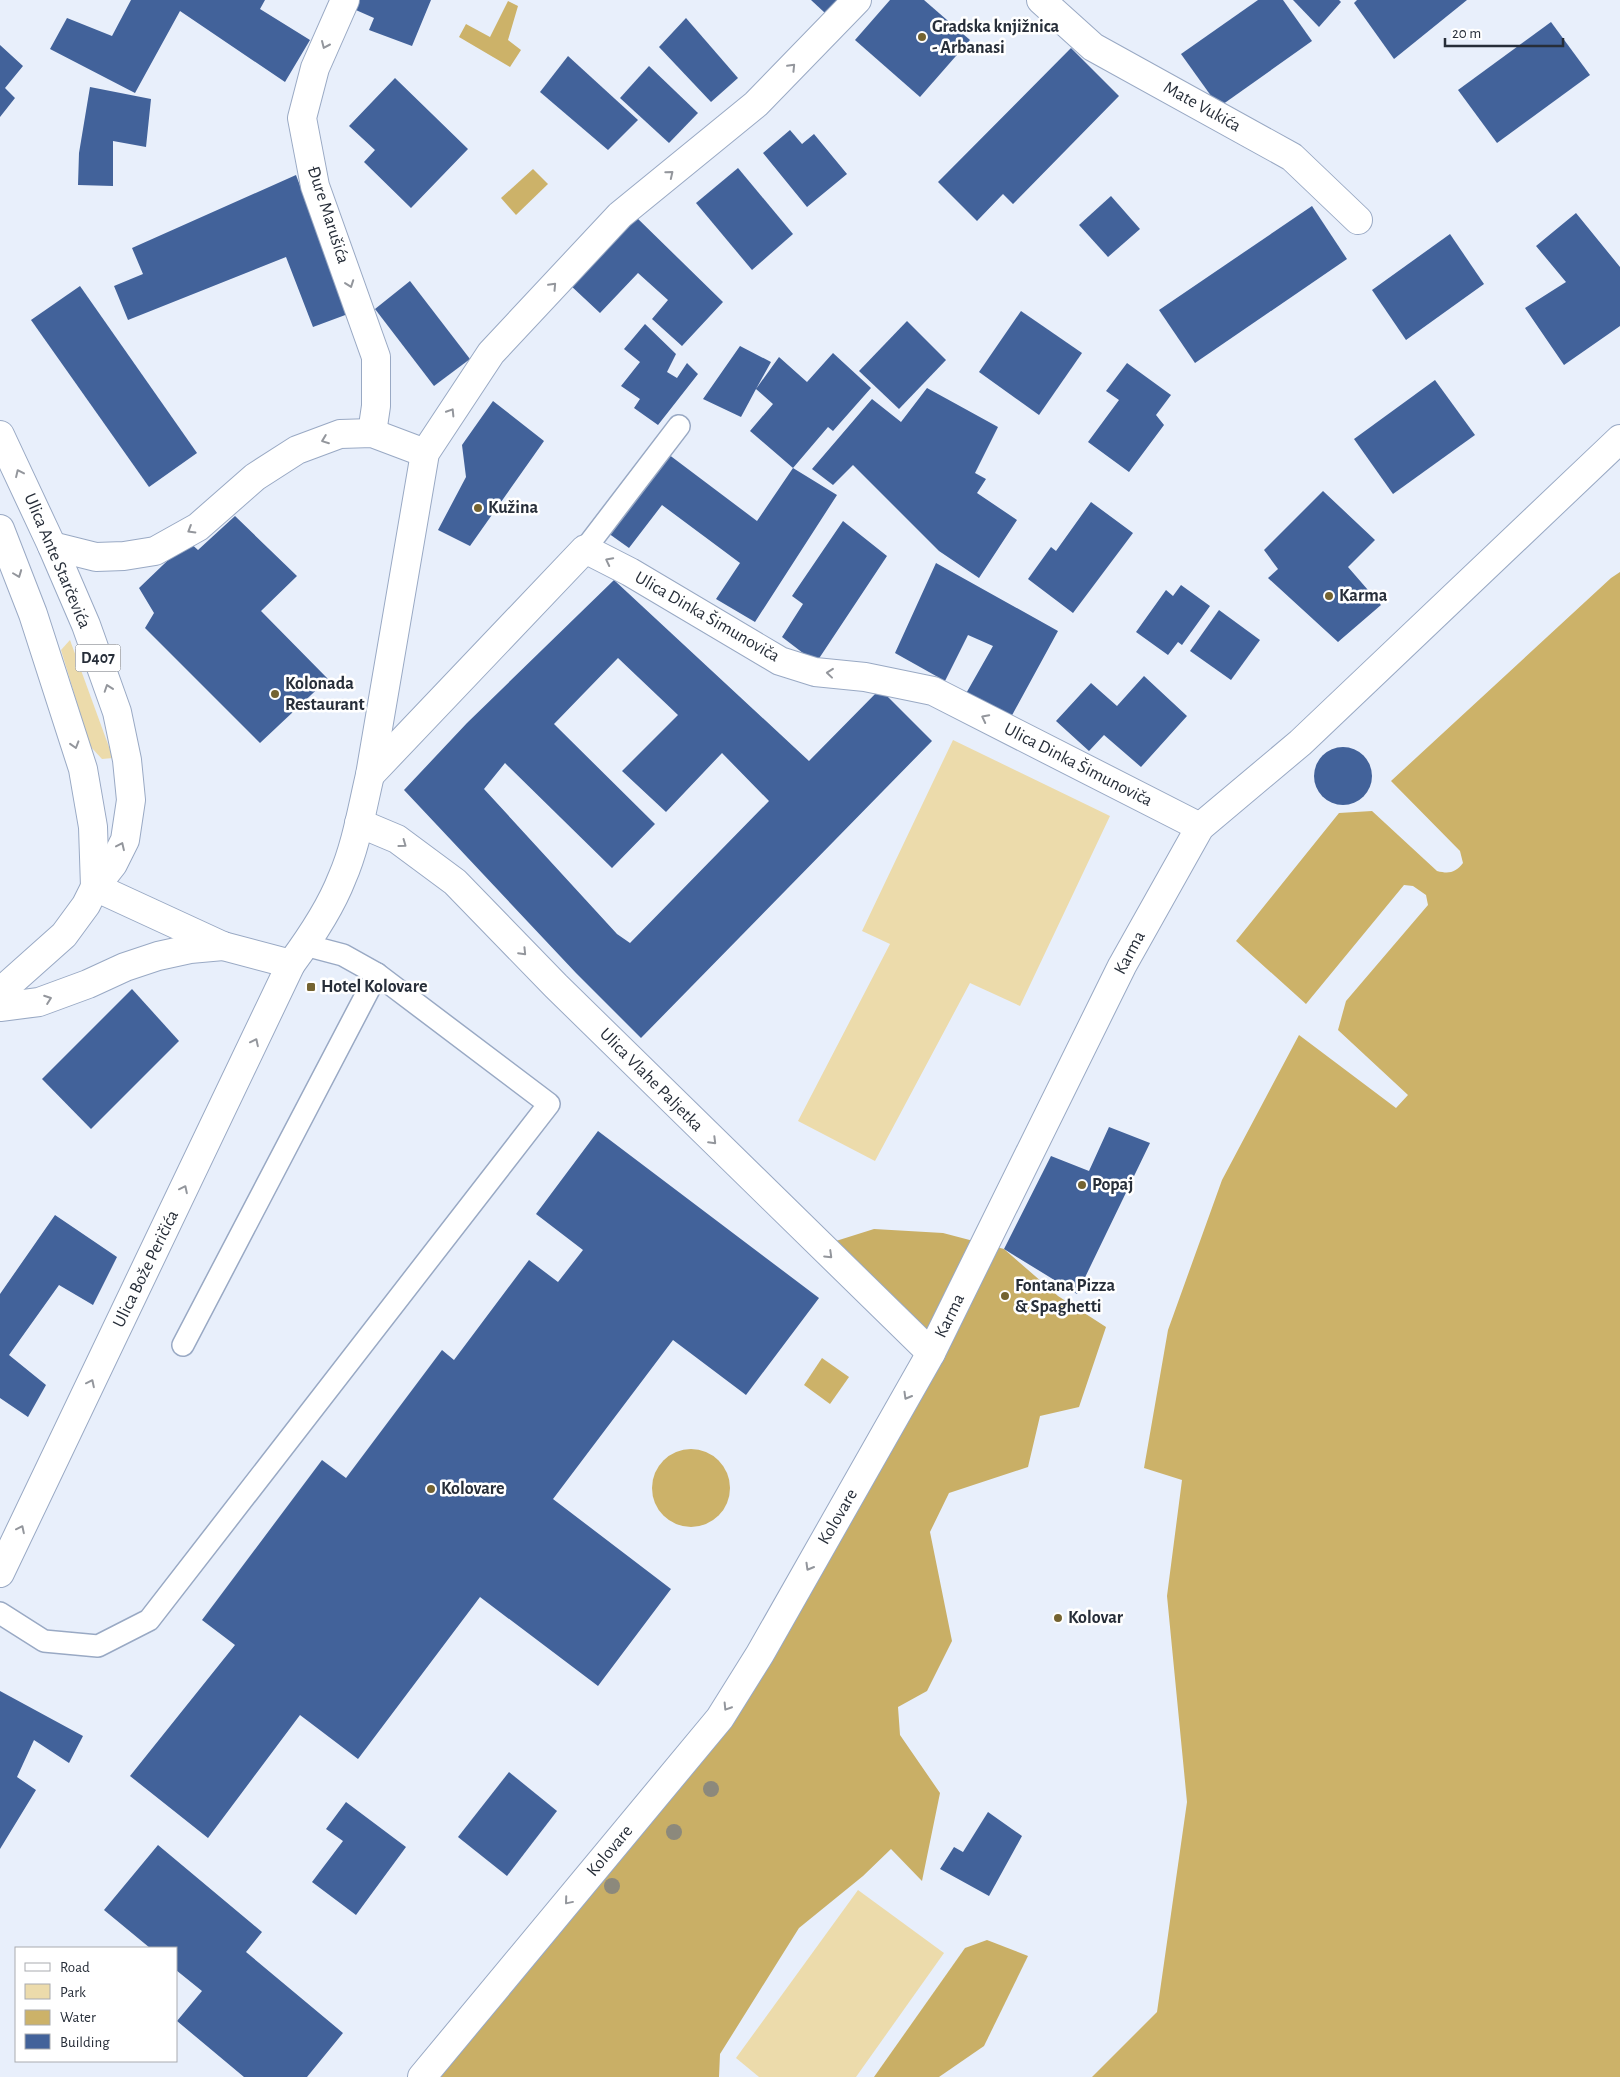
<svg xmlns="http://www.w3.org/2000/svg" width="1620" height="2077" font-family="'Alegreya Sans',sans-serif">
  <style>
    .green { fill: #ecdbab }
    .forest { fill: #c9af66 }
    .water { fill: #ccb269 }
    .building { fill: #42629a; fill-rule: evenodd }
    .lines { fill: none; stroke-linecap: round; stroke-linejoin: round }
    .service-casing { stroke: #99a9c4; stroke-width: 24 }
    .minor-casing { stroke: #99a9c4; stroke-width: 30 }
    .primary-casing { stroke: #99a9c4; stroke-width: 30 }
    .service { stroke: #fff; stroke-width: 21 }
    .minor { stroke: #fff; stroke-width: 28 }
    .primary { stroke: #fff; stroke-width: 28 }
    .tree { fill: #8c897c }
    .oneway { stroke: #93969c }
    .poi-dot { fill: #746331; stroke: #fff; stroke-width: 2 }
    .labels { text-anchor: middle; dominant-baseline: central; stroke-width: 5; stroke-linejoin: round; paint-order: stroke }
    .shield { fill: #fff; stroke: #686d74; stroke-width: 1 }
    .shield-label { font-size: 16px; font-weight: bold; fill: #272e39 }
    .poi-label { font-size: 18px; font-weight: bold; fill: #272e39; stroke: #fff; text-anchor: start }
    .street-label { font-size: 18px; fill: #272e39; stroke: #fff }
  </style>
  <rect width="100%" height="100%" fill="#e8effb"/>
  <g class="green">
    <polygon points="70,640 113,758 102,759 90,746 61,650"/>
    <polygon points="953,740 1110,816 1020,1006 970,983 875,1161 798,1121 890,944 862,931"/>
    <polygon points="858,1890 944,1953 856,2077 759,2077 736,2058"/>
  </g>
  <g class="forest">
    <polygon points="874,1229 943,1233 1004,1249 1058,1296 1106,1327 1079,1407 1040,1416 1028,1467 949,1493 930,1532 952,1641 927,1691 898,1707 900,1735 940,1793 922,1881 891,1849 863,1876 799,1928 720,2054 719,2077 422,2077 720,1718 931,1354 820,1246"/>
    <polygon points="987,1940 1028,1956 984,2046 939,2077 874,2077 965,1948"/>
  </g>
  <g class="water">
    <polygon points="508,1 518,6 508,40 521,50 510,67 459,37 466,24 490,37"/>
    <polygon points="533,169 548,184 516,215 501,198"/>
    <path d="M1620 572V2077H1092L1157 2012 1187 1802 1167 1596 1182 1480 1144 1468 1168 1330 1222 1180 1299 1035 1396 1108 1408 1095 1338 1030 1346 1001 1428 905 1426 895 1413 886 1404 885 1306 1004 1236 941 1339 813 1372 811 1437 871C1449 874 1455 873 1463 863L1460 851 1391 781 1611 578Z"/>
    <polygon points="822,1358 849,1377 830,1404 804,1385"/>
    <circle cx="691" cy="1488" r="39"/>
  </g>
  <g class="building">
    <polygon points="131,0 265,0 260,9 310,40 285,82 180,11 135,93 50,49 67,18 112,36"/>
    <polygon points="352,0 431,0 412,46 369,30 374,18 349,7"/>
    <polygon points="811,0 837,0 825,13"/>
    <polygon points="890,0 924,0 970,40 920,97 855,40"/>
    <polygon points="1258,0 1283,0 1312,41 1219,107 1181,54"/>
    <polygon points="1293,0 1339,0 1341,2 1319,27"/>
    <polygon points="1357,0 1467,0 1394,59 1354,3"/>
    <polygon points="686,18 738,78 711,102 659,47"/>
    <polygon points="1551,22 1590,75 1497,143 1458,90"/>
    <polygon points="0,45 23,66 5,88 15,98 0,117"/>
    <polygon points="1071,48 1119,96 1013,204 1003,194 977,221 938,182"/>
    <polygon points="568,56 638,120 608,150 540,92"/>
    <polygon points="649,66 698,113 669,143 620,98"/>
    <polygon points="395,78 468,149 411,208 364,162 375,150 349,126"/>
    <polygon points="90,87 151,99 146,147 113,141 113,186 78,185 79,153"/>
    <polygon points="790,130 802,144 814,134 847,174 807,207 763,153"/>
    <polygon points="738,168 793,234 752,270 696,203"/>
    <polygon points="296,175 348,314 313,327 286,257 128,320 114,286 143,274 132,248"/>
    <polygon points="1111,196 1140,229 1108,257 1079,225"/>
    <polygon points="1312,206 1347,259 1195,363 1159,310"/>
    <polygon points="1576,213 1620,267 1620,326 1564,365 1525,308 1566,282 1536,246"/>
    <polygon points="634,215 723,302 682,346 652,319 668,300 638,273 600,313 569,284"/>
    <polygon points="1450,234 1484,284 1406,340 1372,290"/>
    <polygon points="410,281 470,359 434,386 375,309"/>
    <polygon points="80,286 197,453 149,487 31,320"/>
    <polygon points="1021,311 1082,353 1039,415 979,372"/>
    <polygon points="907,321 946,360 899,409 859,371"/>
    <polygon points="645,324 676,354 667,372 677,378 687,363 698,374 658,425 634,408 640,399 621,386 640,362 624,349"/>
    <polygon points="740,346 771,362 756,389 779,357 807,382 833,353 871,388 833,431 828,427 793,468 750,431 773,404 756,389 741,417 703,399"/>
    <polygon points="1127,363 1171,395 1156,415 1164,425 1129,472 1088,442 1119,400 1106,391"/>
    <polygon points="1435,380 1475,435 1393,494 1354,439"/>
    <polygon points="927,388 998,427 975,473 986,479 977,493 1017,520 979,578 939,551 853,465 833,485 812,469 872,399 901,422"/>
    <polygon points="493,401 544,441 470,546 438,530 466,477 462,445"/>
    <polygon points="668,454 757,521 793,468 837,495 755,622 716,599 740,563 662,505 629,548 608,533"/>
    <polygon points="1323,491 1375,540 1348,567 1381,605 1338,642 1268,578 1278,569 1264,550"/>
    <polygon points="1091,502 1133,533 1073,613 1028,579 1051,547 1056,551"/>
    <polygon points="235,516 297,576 261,611 328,679 260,743 145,628 154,613 139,588 188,541 198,550"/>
    <polygon points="843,521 887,556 816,663 782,637 803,604 792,596"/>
    <polygon points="936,563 1058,631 1010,719 964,697 993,646 968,635 945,681 895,653"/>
    <path d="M614 580 809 761 880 689 932 741 641 1038 576 973 404 790 467 723ZM618 658 678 715 622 771 666 812 722 753 769 801 630 943 617 934 484 789 505 763 612 868 655 824 554 724Z"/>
    <polygon points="1181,585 1210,606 1182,645 1178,642 1168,655 1136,632 1166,590 1173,596"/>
    <polygon points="1219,610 1260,640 1231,680 1190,651"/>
    <polygon points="1144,676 1187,716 1141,767 1104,735 1089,751 1056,721 1091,683 1117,706"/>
    <circle cx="1343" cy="776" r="29"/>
    <polygon points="132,989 179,1041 91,1129 42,1079"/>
    <polygon points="1109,1127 1150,1143 1077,1294 1004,1249 1051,1156 1089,1171"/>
    <polygon points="598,1131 819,1298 746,1395 673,1340 553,1499 671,1589 598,1686 480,1597 358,1759 300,1715 208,1838 130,1776 235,1645 202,1620 322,1460 346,1478 442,1350 454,1360 529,1260 558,1282 583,1250 536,1214"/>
    <polygon points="55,1215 117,1257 93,1305 59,1285 9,1355 46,1385 28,1417 0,1398 0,1294"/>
    <polygon points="0,1691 83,1736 69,1763 34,1740 17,1777 36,1790 0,1849"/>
    <polygon points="509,1772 557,1811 507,1876 458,1837"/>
    <polygon points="346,1802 406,1847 356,1915 312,1882 343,1841 326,1829"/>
    <polygon points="988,1812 1022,1836 989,1896 940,1869 954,1847 963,1852"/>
    <polygon points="158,1845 262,1932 246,1952 343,2033 307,2077 244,2077 177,2021 202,1991 176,1970 176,1948 150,1948 104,1910"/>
  </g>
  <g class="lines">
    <g class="service-casing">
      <g id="service">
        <polyline points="585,549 679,426"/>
        <polyline points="183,1345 377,974"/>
        <polyline points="0,1613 44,1641 98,1646 149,1620 549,1104 377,974 343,955 305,945"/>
      </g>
    </g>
    <g class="minor-casing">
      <g id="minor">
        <polyline points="345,0 315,68 302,118 315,186 376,357 376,406 372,433"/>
        <polyline points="1041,0 1093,47 1292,157 1358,220"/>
        <polyline points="52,546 96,557 124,556 155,551 198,527 255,477 297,450 340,434 372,433 425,453"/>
        <polyline points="370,775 585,549 630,572 780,661 815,672 865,677 933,691 1200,827"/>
        <polyline points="359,823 397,839 455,882 556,986 931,1353"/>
        <polyline points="95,887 223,946 291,964"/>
        <path d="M0 1573 291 964C311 937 330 909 342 878 356 846 362 809 370 775L425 453 491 353 620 215 756 104 857 0"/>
        <polyline points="422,2077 720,1718 760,1654 931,1353 1122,966 1200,827 1300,743 1620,439"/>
      </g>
    </g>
    <g class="primary-casing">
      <g id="primary">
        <polyline points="0,435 52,546 86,625 117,712 127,760 131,800 125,840 113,864 95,887 86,905 64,935 0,992"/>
        <polyline points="0,529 33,614 83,769 93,827 95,887"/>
        <polyline points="0,1007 39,1002 88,984 125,967 158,956 190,949 223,946"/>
      </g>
    </g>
    <use href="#service" class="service"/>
    <use href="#minor" class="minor"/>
    <use href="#primary" class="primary"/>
  </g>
  <g class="tree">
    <circle cx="711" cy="1789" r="8"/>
    <circle cx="674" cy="1832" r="8"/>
    <circle cx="612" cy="1886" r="8"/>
  </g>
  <defs><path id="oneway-chevron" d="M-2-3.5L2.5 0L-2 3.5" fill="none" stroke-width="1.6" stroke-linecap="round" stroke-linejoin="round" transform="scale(1.25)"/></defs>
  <g class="oneway">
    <use href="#oneway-chevron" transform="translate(325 45) rotate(114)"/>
    <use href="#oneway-chevron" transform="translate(792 67) rotate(-46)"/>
    <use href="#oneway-chevron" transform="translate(670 174) rotate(-39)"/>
    <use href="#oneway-chevron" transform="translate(350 284) rotate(70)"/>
    <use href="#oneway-chevron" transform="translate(553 286) rotate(-47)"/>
    <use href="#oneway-chevron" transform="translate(451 412) rotate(-58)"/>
    <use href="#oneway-chevron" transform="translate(325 440) rotate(159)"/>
    <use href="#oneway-chevron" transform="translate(19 473) rotate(-115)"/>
    <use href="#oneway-chevron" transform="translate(191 530) rotate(149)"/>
    <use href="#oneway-chevron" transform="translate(609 561) rotate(-153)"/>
    <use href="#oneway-chevron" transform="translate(18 574) rotate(69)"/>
    <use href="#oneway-chevron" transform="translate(830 673) rotate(-174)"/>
    <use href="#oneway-chevron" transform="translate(108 688) rotate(-109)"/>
    <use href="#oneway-chevron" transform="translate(985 718) rotate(-153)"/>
    <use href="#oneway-chevron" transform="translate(75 745) rotate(73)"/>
    <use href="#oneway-chevron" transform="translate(403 844) rotate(36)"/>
    <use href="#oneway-chevron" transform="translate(121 846) rotate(-65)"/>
    <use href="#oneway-chevron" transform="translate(523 952) rotate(46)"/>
    <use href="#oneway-chevron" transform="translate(48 999) rotate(-20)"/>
    <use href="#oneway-chevron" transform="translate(255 1042) rotate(-64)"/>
    <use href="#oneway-chevron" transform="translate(713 1141) rotate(45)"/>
    <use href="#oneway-chevron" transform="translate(184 1189) rotate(-64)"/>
    <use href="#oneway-chevron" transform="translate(829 1255) rotate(44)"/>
    <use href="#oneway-chevron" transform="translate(91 1383) rotate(-64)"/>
    <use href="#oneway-chevron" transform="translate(907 1396) rotate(120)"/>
    <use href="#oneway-chevron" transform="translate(21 1529) rotate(-64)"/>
    <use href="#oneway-chevron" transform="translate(809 1567) rotate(120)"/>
    <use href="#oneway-chevron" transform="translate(727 1707) rotate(122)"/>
    <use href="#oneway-chevron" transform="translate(568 1901) rotate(130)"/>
  </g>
  <g class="poi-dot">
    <circle cx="922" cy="37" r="5"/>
    <circle cx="478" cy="508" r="5"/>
    <circle cx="1329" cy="596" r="5"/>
    <circle cx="275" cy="694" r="5"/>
    <rect x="306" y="982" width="10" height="10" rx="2.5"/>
    <circle cx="1082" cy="1185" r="5"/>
    <circle cx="1005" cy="1296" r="5"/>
    <circle cx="431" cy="1489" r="5"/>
    <circle cx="1058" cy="1618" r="5"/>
  </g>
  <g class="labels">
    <rect class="shield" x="75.5" y="644.5" width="45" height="27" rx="4"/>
    <g class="shield-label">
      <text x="98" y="658">D407</text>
    </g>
    <g class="poi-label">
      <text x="932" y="27">Gradska knjižnica<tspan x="932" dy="21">- Arbanasi</tspan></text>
      <text x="488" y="508">Kužina</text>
      <text x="1339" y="596">Karma</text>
      <text x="285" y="684">Kolonada<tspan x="285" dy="21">Restaurant</tspan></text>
      <text x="321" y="987">Hotel Kolovare</text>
      <text x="1092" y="1185">Popaj</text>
      <text x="1015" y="1286">Fontana Pizza<tspan x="1015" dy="21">&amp; Spaghetti</tspan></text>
      <text x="441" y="1489">Kolovare</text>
      <text x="1068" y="1618">Kolovar</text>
    </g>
    <g class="street-label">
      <text transform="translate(1202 107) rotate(29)">Mate Vukića</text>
      <text transform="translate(328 215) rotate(72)">Đure Marušića</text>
      <text transform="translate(57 561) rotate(67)">Ulica Ante Starčevića</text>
      <text transform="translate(707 617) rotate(30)">Ulica Dinka Šimunoviča</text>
      <text transform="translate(1078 765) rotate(27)">Ulica Dinka Šimunoviča</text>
      <text transform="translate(1130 953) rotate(-62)">Karma</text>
      <text transform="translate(651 1080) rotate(45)">Ulica Vlahe Paljetka</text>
      <text transform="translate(146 1269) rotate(-64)">Ulica Bože Peričića</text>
      <text transform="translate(950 1316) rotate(-64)">Karma</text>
      <text transform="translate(838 1517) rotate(-60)">Kolovare</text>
      <text transform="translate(610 1851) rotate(-50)">Kolovare</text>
    </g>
  </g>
  <rect x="15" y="1947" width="162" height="115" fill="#ffffff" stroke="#a9abb0"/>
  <rect x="25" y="1963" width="25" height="8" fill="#ffffff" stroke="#a9abb0"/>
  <text x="60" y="1972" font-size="15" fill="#272e39">Road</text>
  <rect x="25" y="1984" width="25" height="15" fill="#ecdbab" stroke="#a9abb0"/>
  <text x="60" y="1997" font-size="15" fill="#272e39">Park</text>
  <rect x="25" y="2010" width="25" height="15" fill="#ccb269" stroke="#a9abb0"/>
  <text x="60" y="2022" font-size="15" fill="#272e39">Water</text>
  <rect x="25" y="2034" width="25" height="15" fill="#42629a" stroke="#a9abb0"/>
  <text x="60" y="2047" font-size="15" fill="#272e39">Building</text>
  <path d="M1445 38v8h118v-8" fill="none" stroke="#272e39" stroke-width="2.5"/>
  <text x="1452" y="38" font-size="15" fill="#272e39" stroke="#ffffff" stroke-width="4" paint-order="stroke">20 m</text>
</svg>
